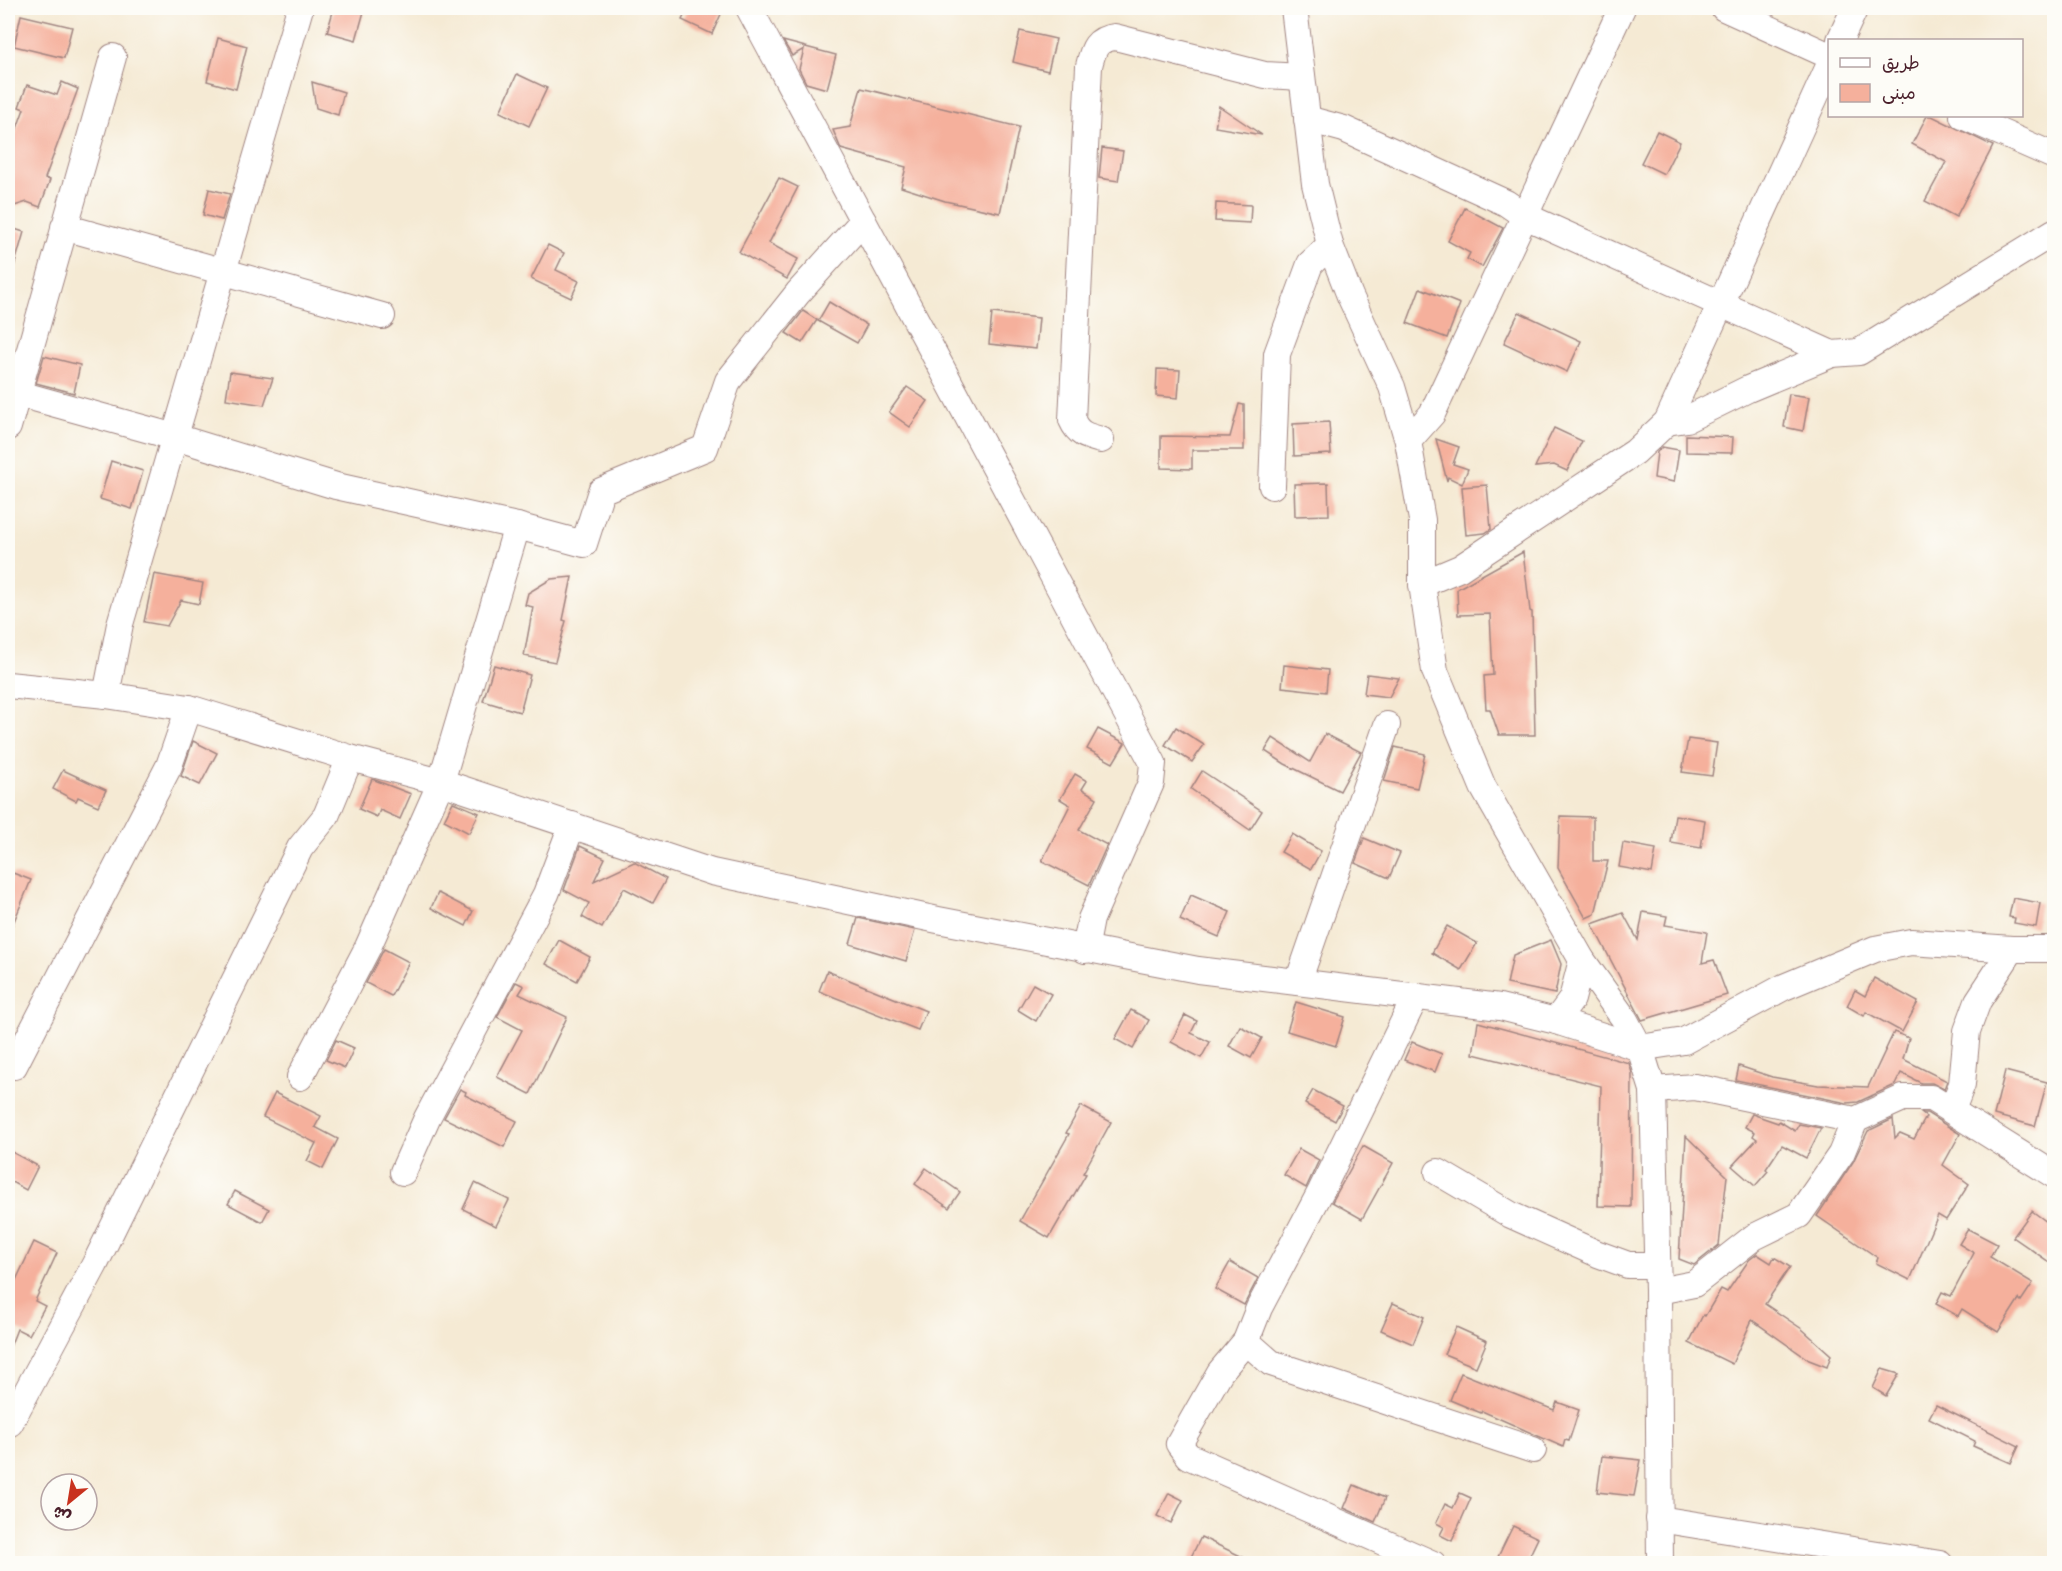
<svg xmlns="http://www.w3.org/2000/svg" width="2062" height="1571" font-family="'Shantell Sans','Playpen Sans Arabic',sans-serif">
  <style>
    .building { fill: #f5b09c }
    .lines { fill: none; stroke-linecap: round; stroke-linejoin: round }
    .minor-casing { stroke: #a08480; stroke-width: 28 }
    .minor { stroke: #fff; stroke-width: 26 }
  </style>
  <rect width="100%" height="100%" fill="#fdfcf7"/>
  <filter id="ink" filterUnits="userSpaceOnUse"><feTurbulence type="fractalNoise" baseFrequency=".0167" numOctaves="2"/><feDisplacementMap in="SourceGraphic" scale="12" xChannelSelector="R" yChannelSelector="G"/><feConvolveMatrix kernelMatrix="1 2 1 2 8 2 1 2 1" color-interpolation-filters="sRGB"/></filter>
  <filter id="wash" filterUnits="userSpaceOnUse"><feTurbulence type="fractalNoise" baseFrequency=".008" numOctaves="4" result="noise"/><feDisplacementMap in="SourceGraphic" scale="24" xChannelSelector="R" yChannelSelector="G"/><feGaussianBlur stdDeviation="1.35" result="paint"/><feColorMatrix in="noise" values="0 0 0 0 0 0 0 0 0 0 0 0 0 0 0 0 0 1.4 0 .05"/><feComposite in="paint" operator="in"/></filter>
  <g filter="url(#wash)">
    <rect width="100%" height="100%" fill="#f5ead4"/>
    <g id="blocks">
      <g class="building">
        <polygon points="334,8 365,8 356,40 327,32"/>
        <polygon points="688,8 713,8 722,12 712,34 682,20"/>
        <polygon points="21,15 72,27 64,58 14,46"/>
        <polygon points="1020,31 1056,39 1048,71 1013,62"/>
        <polygon points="218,38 247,46 236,89 207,81"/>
        <polygon points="783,41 836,55 827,89 806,83 799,69 804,49 792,56"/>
        <polygon points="517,74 547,88 529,126 500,112"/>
        <polygon points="62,82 78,89 45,178 50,180 40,207 27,202 8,208 8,153 24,109 19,107 27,85 57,95"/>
        <polygon points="312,82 344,92 338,115 316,108"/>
        <polygon points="861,88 1019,127 1000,213 945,201 901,187 906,167 841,149 833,130 850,127"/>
        <polygon points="1219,106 1262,135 1215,127"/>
        <polygon points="1927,116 1932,116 1993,146 1956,217 1925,201 1946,162 1912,144"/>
        <polygon points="1657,131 1680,142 1664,174 1641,163"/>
        <polygon points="1102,148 1123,151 1118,181 1099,178"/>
        <polygon points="779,178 798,187 769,243 798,259 787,279 739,252"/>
        <polygon points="209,189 230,194 222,220 203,215"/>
        <polygon points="1216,203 1251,205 1250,223 1215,221"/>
        <polygon points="1465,208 1503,228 1482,267 1467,259 1470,253 1448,241"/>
        <polygon points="8,227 24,232 12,274 8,274"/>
        <polygon points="548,245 564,253 556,270 579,281 571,298 531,279"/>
        <polygon points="1420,288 1460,304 1447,338 1407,323"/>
        <polygon points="829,302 867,325 857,343 818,321"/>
        <polygon points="803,311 817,320 802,343 786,333"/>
        <polygon points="1519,312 1581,341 1567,372 1504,343"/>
        <polygon points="992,313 1039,318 1036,349 989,344"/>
        <polygon points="44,356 80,365 74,393 36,383"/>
        <polygon points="1157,369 1180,370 1178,398 1156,396"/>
        <polygon points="230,372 273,378 264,405 226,399"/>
        <polygon points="907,387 928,401 910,427 889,412"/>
        <polygon points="1789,394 1809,397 1803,431 1784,427"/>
        <polygon points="1239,404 1244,405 1244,450 1192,450 1192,469 1161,468 1161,436 1230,437"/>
        <polygon points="1329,422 1331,454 1294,456 1293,424"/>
        <polygon points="1554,428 1582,441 1567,471 1554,465 1535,467"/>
        <polygon points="1686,435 1733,437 1732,453 1686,452"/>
        <polygon points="1436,439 1459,447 1453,464 1468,469 1462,484 1448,477 1447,481"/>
        <polygon points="1662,447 1679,450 1674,482 1654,478 1657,452"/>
        <polygon points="111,461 143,471 132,509 100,499"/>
        <polygon points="1328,483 1329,515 1295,516 1294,484"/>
        <polygon points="1487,485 1491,529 1485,533 1466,535 1462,487"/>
        <polygon points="1523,552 1530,611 1532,612 1535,735 1499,735 1490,709 1486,709 1484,676 1493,675 1490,614 1458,615 1457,589"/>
        <polygon points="154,574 203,583 199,604 181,600 167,626 144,622"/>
        <polygon points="572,577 563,620 566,621 555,662 524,656 533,607 525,605 528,593 551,579"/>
        <polygon points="494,665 530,675 520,712 483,701"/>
        <polygon points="1284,665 1328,670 1326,692 1282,687"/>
        <polygon points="1367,674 1399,678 1389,697 1364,694"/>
        <polygon points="1176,727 1204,745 1192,762 1165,745"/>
        <polygon points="1098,729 1125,743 1113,763 1087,749"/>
        <polygon points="1325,734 1361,752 1340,791 1285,764 1265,751 1273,738 1310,762"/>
        <polygon points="1688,739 1717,743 1712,776 1682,772"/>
        <polygon points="193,741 217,753 200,785 181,776"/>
        <polygon points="1395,747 1425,754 1417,788 1384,781"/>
        <polygon points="63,770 106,790 98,806 78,797 76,801 53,789"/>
        <polygon points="1202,771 1262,811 1250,830 1191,789"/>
        <polygon points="1075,774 1087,781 1082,789 1097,798 1079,830 1107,845 1089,885 1042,861 1070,805 1060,799"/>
        <polygon points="372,779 411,794 400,819 380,810 377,817 359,809"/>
        <polygon points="453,802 479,813 469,833 444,820"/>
        <polygon points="1675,815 1705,820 1701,848 1671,843"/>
        <polygon points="1560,816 1593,817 1593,861 1608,861 1595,914 1586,918 1558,868"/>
        <polygon points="1292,834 1321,851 1311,869 1281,852"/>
        <polygon points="1364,838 1400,853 1389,878 1355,863"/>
        <polygon points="1623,843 1656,849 1652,873 1619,867"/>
        <polygon points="580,846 605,858 594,881 634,862 666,879 653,903 624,888 602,928 582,917 589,903 564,890"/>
        <polygon points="13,873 31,880 8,936 8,886"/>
        <polygon points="438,893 473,911 466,926 431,908"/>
        <polygon points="1191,895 1230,912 1219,937 1180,920"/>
        <polygon points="2013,898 2040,903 2036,927 2014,923 2015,918 2009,917"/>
        <polygon points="1643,912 1667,916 1665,925 1707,932 1702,963 1714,960 1727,995 1642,1020 1592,924 1623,913 1638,940"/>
        <polygon points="858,918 915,930 906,961 850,944"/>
        <polygon points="1447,926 1477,943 1461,970 1432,953"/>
        <polygon points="559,940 590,957 577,981 546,964"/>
        <polygon points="1551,940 1561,964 1555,994 1507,984 1513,955"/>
        <polygon points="384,949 409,962 391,996 366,983"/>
        <polygon points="827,971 926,1011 918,1030 819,991"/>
        <polygon points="1874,978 1918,1002 1902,1032 1866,1012 1864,1016 1847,1006 1855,990 1865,996"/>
        <polygon points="516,982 524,986 519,994 567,1017 530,1094 497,1077 522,1030 497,1017"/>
        <polygon points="1033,984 1051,994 1036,1021 1018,1010"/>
        <polygon points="1296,1002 1345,1017 1336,1046 1287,1031"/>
        <polygon points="1131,1010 1149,1020 1133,1049 1115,1039"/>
        <polygon points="1185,1015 1197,1021 1191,1033 1210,1042 1201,1058 1171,1042"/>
        <polygon points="1478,1022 1629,1063 1632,1073 1631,1207 1598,1206 1601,1086 1473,1054"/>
        <polygon points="1240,1026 1262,1038 1251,1058 1229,1046"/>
        <polygon points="1894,1032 1909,1038 1903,1059 1947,1081 1944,1089 1932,1083 1921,1083 1901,1073 1895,1085 1858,1102 1847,1103 1736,1080 1739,1066 1772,1077 1818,1085 1868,1087"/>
        <polygon points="336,1040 354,1048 345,1068 326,1060"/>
        <polygon points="1412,1042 1442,1054 1435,1072 1404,1060"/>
        <polygon points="2005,1071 2047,1082 2035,1126 1994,1115"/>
        <polygon points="460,1089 466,1092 465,1095 517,1121 504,1147 444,1118"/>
        <polygon points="1313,1090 1343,1106 1335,1121 1305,1104"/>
        <polygon points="275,1093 321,1116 315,1127 338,1139 323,1169 307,1161 316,1143 263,1117"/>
        <polygon points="1081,1106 1111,1122 1083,1173 1086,1174 1049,1238 1020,1221 1069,1134 1066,1133"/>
        <polygon points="1921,1113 1927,1113 1960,1134 1943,1165 1969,1184 1946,1220 1938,1215 1910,1280 1876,1263 1878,1258 1817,1216 1853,1162 1868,1131 1893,1119 1895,1138 1900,1133 1914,1139 1926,1117"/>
        <polygon points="1752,1114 1778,1123 1779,1121 1795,1131 1799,1124 1821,1128 1806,1158 1782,1145 1766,1169 1768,1171 1755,1186 1732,1166 1757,1139 1753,1136 1755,1132 1745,1127"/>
        <polygon points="1686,1136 1727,1176 1719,1245 1694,1265 1679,1259"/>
        <polygon points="1363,1146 1393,1163 1362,1219 1332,1202"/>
        <polygon points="1299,1149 1319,1160 1306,1188 1284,1175"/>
        <polygon points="8,1150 38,1166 26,1190 8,1180"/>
        <polygon points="926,1168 960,1192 949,1208 915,1184"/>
        <polygon points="475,1183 509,1200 496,1226 463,1209"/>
        <polygon points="235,1191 269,1209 262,1222 228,1204"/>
        <polygon points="2032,1211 2055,1228 2055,1266 2013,1237"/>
        <polygon points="1968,1229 1997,1244 1990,1257 2033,1283 2021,1301 2019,1299 1998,1332 1962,1309 1958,1316 1936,1304 1942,1292 1951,1296 1974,1253 1959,1244"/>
        <polygon points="34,1242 57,1253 35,1301 45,1306 29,1335 17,1329 8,1352 8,1297"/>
        <polygon points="1757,1254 1771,1263 1774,1257 1790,1267 1765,1304 1802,1329 1831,1355 1827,1367 1809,1360 1752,1320 1732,1364 1689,1343 1703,1315 1705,1316 1721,1289 1727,1292 1749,1260"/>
        <polygon points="1230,1262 1258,1278 1244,1305 1215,1289"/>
        <polygon points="1393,1303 1424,1317 1413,1344 1381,1330"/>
        <polygon points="1456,1327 1487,1341 1476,1367 1444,1354"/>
        <polygon points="1882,1369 1899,1374 1886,1396 1873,1388"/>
        <polygon points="1461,1373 1554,1410 1557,1402 1579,1410 1569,1441 1565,1440 1563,1447 1482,1411 1481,1413 1450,1400"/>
        <polygon points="1936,1405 2019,1446 2011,1463 1973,1446 1975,1441 1929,1418"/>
        <polygon points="1602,1456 1641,1460 1634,1496 1597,1492"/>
        <polygon points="1354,1485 1385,1498 1375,1522 1344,1508"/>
        <polygon points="1169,1493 1183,1500 1171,1523 1157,1516"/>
        <polygon points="1460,1493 1471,1498 1452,1541 1440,1535 1444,1527 1436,1523 1445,1504 1453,1508"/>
        <polygon points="1513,1526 1538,1538 1526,1563 1495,1563"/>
        <polygon points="1201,1537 1255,1563 1188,1563"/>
      </g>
    </g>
  </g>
  <g filter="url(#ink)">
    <use href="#blocks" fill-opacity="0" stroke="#a08480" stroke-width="1.5"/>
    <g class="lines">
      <g class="minor-casing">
        <g id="minor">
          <polyline points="749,8 1153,763 1151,783 1091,919 1085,950"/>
          <polyline points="1294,8 1315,184 1330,245 1350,296 1392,387 1408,441 1422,520 1422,584 1435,671 1483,787 1582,960 1625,1020 1640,1048 1653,1090 1658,1291 1660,1564"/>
          <polyline points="1724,8 1830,56"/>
          <polyline points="1840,40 1855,8"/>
          <polyline points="1963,116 2054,156"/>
          <polyline points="1307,119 1344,129 1506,203 1525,216 1832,354 1859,352 2054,232"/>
          <polyline points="64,227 382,316"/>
          <polyline points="16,393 175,437 336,486 517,526 441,782 368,947 300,1077"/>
          <polyline points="1667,422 1687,419 1748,389 1832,354"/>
          <polyline points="8,427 113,57"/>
          <path d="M1101 440C1086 436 1078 434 1072 420L1089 66C1093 49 1096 39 1115 37L1265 75 1302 77"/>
          <polyline points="1408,441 1432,414 1622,8"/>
          <polyline points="1272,486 1277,354 1310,264 1330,245"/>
          <polyline points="517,526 584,544 601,491 705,448 728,381 798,293 863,221"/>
          <polyline points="1422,584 1460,568 1635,452 1667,422 1830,64"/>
          <polyline points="8,685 106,695 189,708 350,758 441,782 712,872 938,920 1198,970 1500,1007 1556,1021 1640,1048 1684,1041 1784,987 1875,949 1911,942 2012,949 2054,949"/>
          <polyline points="106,695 120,624 300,8"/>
          <polyline points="1298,982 1387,725"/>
          <polyline points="1416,996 1321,1191 1259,1308 1246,1341 1220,1372 1179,1444 1188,1456 1433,1564"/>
          <polyline points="1556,1021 1572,999 1582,960"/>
          <polyline points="14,1066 169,766 189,708"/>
          <polyline points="1653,1090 1695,1087 1855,1120 1903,1098 1931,1098 2054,1175"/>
          <polyline points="1952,1110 1962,1084 1967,1031 1978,1001 2012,949"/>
          <polyline points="403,1172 427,1118 546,894 572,825"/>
          <polyline points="1438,1172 1511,1215 1598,1254 1628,1265 1657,1265"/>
          <polyline points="1658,1291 1694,1284 1754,1237 1799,1215 1841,1154 1855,1120"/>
          <polyline points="1246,1341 1271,1363 1533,1450"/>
          <polyline points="10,1423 95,1264 300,848 326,816 350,758"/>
          <polyline points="1659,1519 1940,1564"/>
        </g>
      </g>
      <use href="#minor" class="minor"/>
    </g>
  </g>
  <rect width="2062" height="1571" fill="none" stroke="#fdfcf7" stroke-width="30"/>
  <rect x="1828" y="39" width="195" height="78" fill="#fdfcf7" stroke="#b5a4a5" stroke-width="1.5"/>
  <rect x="1840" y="58" width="30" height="9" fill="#ffffff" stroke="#b5a4a5" stroke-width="1.5"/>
  <text x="1882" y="69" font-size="18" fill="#4a1f2b">طريق</text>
  <rect x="1840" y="84" width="30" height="18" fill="#f5b09c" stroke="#b5a4a5" stroke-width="1.5"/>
  <text x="1882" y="99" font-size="18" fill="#4a1f2b">مبنى</text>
  <g transform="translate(69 1502) rotate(210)"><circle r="28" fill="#fdfcf7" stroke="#b5a4a5" stroke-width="1.5"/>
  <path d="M0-4.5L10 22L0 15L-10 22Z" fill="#c8321e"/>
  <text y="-9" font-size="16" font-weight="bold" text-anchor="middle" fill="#4a1f2b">ش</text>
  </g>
</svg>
